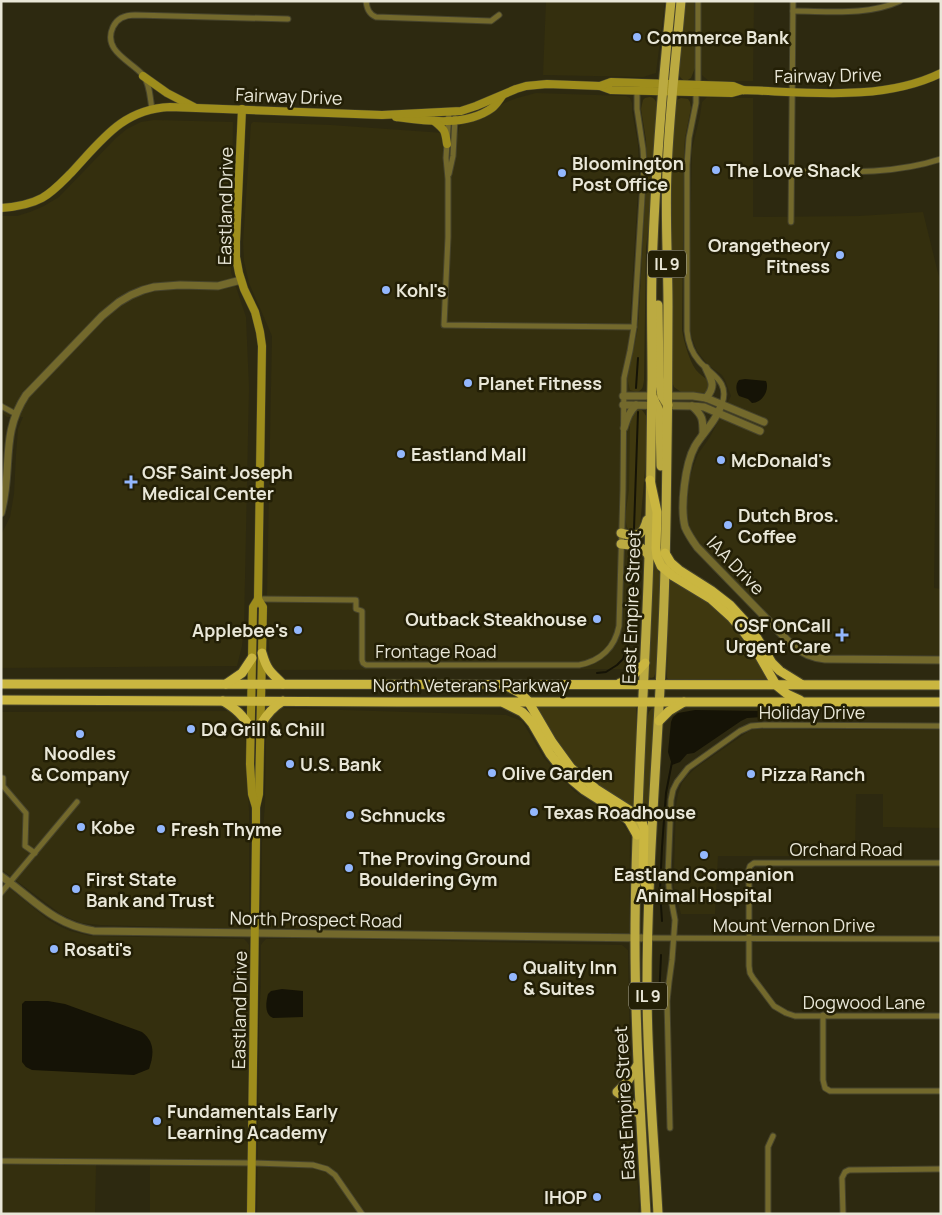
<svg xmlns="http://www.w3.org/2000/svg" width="942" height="1215" font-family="Manrope,sans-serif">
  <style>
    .built { fill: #342f0e }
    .green { fill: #3f380f }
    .water { fill: #151306 }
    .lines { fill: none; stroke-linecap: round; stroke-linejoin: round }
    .stream { stroke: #151306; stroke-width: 2 }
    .minor-casing { stroke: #47442c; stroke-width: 7 }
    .tertiary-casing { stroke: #47442c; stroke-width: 9 }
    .secondary-casing { stroke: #47442c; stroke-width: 9 }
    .primary-casing { stroke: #47442c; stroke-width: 11 }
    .trunk-casing { stroke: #47442c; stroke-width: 11 }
    .minor { stroke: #73692c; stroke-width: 5 }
    .tertiary { stroke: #73692c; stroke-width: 7 }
    .secondary { stroke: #9e8d1c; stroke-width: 8 }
    .primary { stroke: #bbaa41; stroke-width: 9 }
    .trunk { stroke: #cab640; stroke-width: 9 }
    .poi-dot { fill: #93b7fd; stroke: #231f06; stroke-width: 2 }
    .labels { text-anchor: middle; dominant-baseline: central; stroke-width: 5; stroke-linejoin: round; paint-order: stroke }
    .shield { fill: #231f06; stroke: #aeab99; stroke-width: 1 }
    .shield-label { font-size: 16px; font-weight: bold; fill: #e9e7d8 }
    .poi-label { font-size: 18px; font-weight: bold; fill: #e9e7d8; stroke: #231f06; text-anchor: start }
    .street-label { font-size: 18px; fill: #e9e7d8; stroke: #231f06 }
  </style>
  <rect width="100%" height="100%" fill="#2d2910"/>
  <g class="built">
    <polygon points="546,1 665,1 656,73 643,77 543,75"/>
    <polygon points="700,1 754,1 753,81 709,81 704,77 702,75 700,37"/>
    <polygon points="536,93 626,96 630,98 632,103 632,111 638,144 639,175 630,320 642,320 628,669 270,670 267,594 272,336 249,283 244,261 243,242 251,124 253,122 331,125 458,134 459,128 463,123 482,117 504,103 517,98"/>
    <polygon points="707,97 753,98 753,217 859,216 923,212 939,277 937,361 934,588 941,589 941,655 820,655 811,653 801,648 794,643 700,546 693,536 690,529 687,514 689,479 698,454 710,437 731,396 725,380 722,375 708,365 697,351 690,333 689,309 692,149 700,116 702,102"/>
    <polygon points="154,120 233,122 231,272 246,317 249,388 244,626 242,646 237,666 1,668 1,535 10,517 14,494 16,454 18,429 23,417 7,417 1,412 1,216 17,216 30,212 44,206 59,197 116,138 127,129 141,122"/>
    <polygon points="278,708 506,715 522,721 544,758 574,791 621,822 630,834 629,934 266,928 262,925 261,922 262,842 265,804 266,727 269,718"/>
    <polygon points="228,711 241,720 245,729 249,811 249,922 244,929 100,925 81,923 62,915 1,869 1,712"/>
    <polygon points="754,729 941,730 941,828 883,827 883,794 856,794 855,856 718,856 715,914 681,914 674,887 674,869 676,806 678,794 682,783 687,776 697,767 749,731"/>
    <polygon points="1,881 47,919 59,926 70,931 90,936 244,939 247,942 249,945 247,1214 150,1214 150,1166 96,1165 95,1214 1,1214 1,1165 19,1165 19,1158 1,1157"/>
    <polygon points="305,938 622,945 628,950 630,1058 639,1206 638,1214 257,1214 259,1018 261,986 261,945 263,942 266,939"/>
  </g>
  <g class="green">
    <path d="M685 1H694L695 68 691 78 686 81C680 79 679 76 678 70Z"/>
    <path d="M650 97C656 98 657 103 657 109L651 210 646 247 644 380C643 386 643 391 636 392L630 390 627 377 632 357 638 328 647 168 646 140 641 109 643 100 645 98Z"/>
    <path d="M681 98 688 99 690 102 691 108 685 138 684 154 682 330C684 342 689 360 696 370 699 374 704 377 709 381L710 383 708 391 705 393 681 392 674 387 672 381 671 170 675 107 677 100Z"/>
    <polygon points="637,409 642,410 647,417 647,447 640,527 638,532 630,531 627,527 625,518 629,490 630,420 631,415"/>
    <polygon points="652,564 655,565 661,576 657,668 654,677 651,678 648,677 648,675"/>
    <path d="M669 580C681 587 693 593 704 600 729 617 756 650 767 679H668L667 678 668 581Z"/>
    <polygon points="537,707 635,707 636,708 636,754 633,807 608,793 595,784 575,766 557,744"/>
    <polygon points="652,708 656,710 650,814 642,815 646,724 649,712"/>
  </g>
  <g class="water">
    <path d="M745 379 766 381C770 390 762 403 752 403L748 399 739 396C736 391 735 385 739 380Z"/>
    <polygon points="695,710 762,711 763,714 762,717 747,718 741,721 694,753 687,754 680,762 672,765 668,752 671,722 673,717 678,713"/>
    <path d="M282 989 303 991V1017L273 1018C264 1014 266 1002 268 994L271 991Z"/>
    <path d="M25 1001H48L65 1004 142 1032C155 1042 154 1054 149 1069L134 1075 32 1070 26 1067 22 1062V1004Z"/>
  </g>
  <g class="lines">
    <g class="stream">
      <polyline points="636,388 638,358"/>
      <polyline points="634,529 638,412"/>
      <polyline points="597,673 606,672 617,665 623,659 631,635 635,551"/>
      <polyline points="662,921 660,890 662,847 666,793 672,762"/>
      <polyline points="659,1000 661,955"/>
    </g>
    <g class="minor-casing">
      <g id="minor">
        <path d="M366 1C367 9 369 14 376 17L491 21 499 15"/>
        <polyline points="698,1 698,85"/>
        <path d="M793 11C829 11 867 16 900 1"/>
        <path d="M696 93V103L689 138 687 165V331C688 342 692 353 699 361 711 375 730 381 722 404"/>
        <path d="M152 109C150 98 150 84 143 75 131 61 102 51 113 27 117 18 126 15 135 15L288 19"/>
        <polyline points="449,112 446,158 448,179 448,237 444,325 634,327"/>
        <path d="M792 171C842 172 892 175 941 159"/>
        <polyline points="449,174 453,156 455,118"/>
        <polyline points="791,222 793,1"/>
        <polyline points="1,406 14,413"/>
        <path d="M258 599 356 600V609L362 611V660L363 663 366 665H579C601 661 615 647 619 626L623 490 624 378 630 351 634 327 644 165 643 149 637 109V91"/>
        <polyline points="1,778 3,778 3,786 26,813 25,846 35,853"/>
        <polyline points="941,863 754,863 750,866 749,869 749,966 750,973 753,978 774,1006 786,1013 795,1016 941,1016"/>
        <polyline points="1,893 77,802"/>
        <polyline points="648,938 941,939"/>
        <polyline points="823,1015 823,1080 825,1088 830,1091 941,1091"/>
        <polyline points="670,1128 667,1001 669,982 672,960 675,920 669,888 668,874 671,800 673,790 677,782 688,768 740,731 751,726 764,725 941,726"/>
        <polyline points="1,1161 252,1163 313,1165 327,1169 335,1175 362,1214"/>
        <polyline points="768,1214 768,1147 773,1136"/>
        <polyline points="843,1214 842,1178 845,1172 849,1170 941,1169"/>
      </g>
    </g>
    <g class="tertiary-casing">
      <g id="tertiary">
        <polyline points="623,396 693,396 706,398 764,422"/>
        <path d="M706 398C716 386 712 381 706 368"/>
        <path d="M722 404C720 408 718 413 715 418 709 428 701 436 695 446 685 464 680 507 685 527 688 534 692 540 697 547L791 644C801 653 812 658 825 659L941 660"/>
        <polyline points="623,405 692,406 704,407 760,431"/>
        <path d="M692 406C703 416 703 419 703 434"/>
        <path d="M624 428C627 419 629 412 636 405"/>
        <path d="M1 513C13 469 0 434 26 395L102 316 119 302 131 295 143 290 154 287 180 285 218 286 241 280"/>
        <path d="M1 876C34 899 52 924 94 931L648 938"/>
      </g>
    </g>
    <g class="secondary-casing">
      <g id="secondary">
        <polyline points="143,76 167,93 194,107"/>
        <path d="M600 86 611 90 732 93 743 90C807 92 882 102 941 73"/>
        <polyline points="242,109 236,242 236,257 239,273 244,289 255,312 260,332 262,346 258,599 263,607 259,794 256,807"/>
        <path d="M396 117C426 121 466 127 492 108 496 105 499 100 502 96"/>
        <path d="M434 121C445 130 445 130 447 144"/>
        <path d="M1 208C15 207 29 205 42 198 53 192 62 182 71 173 101 141 122 109 170 107L382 115 461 111 476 106 516 89 526 86 547 84 600 86 611 82 733 86 743 90"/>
        <polyline points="251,1214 256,839 256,807 252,794 250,764 253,607 258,599"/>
      </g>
    </g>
    <g class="primary-casing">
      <g id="primary">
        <polyline points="658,305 659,377 662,396 668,405"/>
        <polyline points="653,398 659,411 660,419 661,466"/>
        <path d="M621 533C636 538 643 536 647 520"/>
        <path d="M621 544C633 545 642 545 649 556"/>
        <polyline points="637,1066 627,1082 617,1092 627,1099 640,1115"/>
        <path d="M646 1214C641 1122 635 1031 635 940 635 811 645 684 649 556 651 497 651 438 652 379 652 342 651 305 652 269 655 179 662 90 671 1"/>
        <path d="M658 1214C654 1139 647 1064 647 988 647 848 662 708 665 568 667 481 668 393 668 306 668 261 665 216 667 171 669 115 676 58 681 1"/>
      </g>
    </g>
    <g class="trunk-casing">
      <g id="trunk">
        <polyline points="650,480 657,512 656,548 657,557 661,566 673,576 711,599 732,618 743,631 752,643 776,685 787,694 800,700"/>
        <polyline points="665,553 671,563 679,570 712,591 730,605 751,628 772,663 780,671 801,684"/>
        <path d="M262 653C267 670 270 672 283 684"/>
        <polyline points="620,683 629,680 645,663"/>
        <polyline points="1,684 941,685"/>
        <polyline points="226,684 242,673 252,658"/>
        <polyline points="505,685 520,693 528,701 552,742 571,768 596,789 637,815 642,822 644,828 643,879 650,894"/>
        <polyline points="1,700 398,702 941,702"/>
        <path d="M223 701C236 709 243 715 251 729"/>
        <polyline points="504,703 522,712 527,717 532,723 550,754 561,768 572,780 584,790 620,813 629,821 637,835"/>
        <polyline points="659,721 669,711 684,702"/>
        <path d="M261 724C267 714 273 707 283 701"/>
      </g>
    </g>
    <use href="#minor" class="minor"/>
    <use href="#tertiary" class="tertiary"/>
    <use href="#secondary" class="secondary"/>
    <use href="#primary" class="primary"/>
    <use href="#trunk" class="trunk"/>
  </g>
  <g class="poi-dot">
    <circle cx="637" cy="37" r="5"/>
    <circle cx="716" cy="170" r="5"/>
    <circle cx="562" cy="173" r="5"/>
    <circle cx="840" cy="255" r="5"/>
    <circle cx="386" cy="290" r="5"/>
    <circle cx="468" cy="383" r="5"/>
    <circle cx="401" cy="454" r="5"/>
    <circle cx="721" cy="460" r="5"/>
    <path d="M128.5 474.5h5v5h5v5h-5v5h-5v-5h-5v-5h5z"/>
    <circle cx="728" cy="525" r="5"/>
    <circle cx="597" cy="619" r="5"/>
    <circle cx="298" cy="630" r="5"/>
    <path d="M839.5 627.5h5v5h5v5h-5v5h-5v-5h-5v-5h5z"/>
    <circle cx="191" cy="729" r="5"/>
    <circle cx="80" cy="734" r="5"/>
    <circle cx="290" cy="764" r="5"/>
    <circle cx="492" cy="773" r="5"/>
    <circle cx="751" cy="774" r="5"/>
    <circle cx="534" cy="812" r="5"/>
    <circle cx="350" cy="815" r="5"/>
    <circle cx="81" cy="827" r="5"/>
    <circle cx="161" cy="829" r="5"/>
    <circle cx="704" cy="855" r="5"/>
    <circle cx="349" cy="868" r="5"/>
    <circle cx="76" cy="889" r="5"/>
    <circle cx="54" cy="949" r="5"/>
    <circle cx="513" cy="977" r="5"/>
    <circle cx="157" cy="1121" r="5"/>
    <circle cx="597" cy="1197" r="5"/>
  </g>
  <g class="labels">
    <g class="shield">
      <rect x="648" y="250.5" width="38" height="27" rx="4"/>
      <rect x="629" y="982.5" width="38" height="27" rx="4"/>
    </g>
    <g class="shield-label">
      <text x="667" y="264">IL 9</text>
      <text x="648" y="996">IL 9</text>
    </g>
    <g class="poi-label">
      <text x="647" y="37">Commerce Bank</text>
      <text x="572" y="163">Bloomington<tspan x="572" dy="21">Post Office</tspan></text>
      <text x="726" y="170">The Love Shack</text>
      <text x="830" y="245" text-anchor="end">Orangetheory<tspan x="830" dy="21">Fitness</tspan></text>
      <text x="396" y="290">Kohl's</text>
      <text x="478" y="383">Planet Fitness</text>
      <text x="411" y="454">Eastland Mall</text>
      <text x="731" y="460">McDonald's</text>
      <text x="142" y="472">OSF Saint Joseph<tspan x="142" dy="21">Medical Center</tspan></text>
      <text x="738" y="515">Dutch Bros.<tspan x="738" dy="21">Coffee</tspan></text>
      <text x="587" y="619" text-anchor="end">Outback Steakhouse</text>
      <text x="831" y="625" text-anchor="end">OSF OnCall<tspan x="831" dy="21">Urgent Care</tspan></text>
      <text x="288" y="630" text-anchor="end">Applebee's</text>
      <text x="201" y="729">DQ Grill &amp; Chill</text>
      <text x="80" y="753" text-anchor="middle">Noodles<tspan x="80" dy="21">&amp; Company</tspan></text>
      <text x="300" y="764">U.S. Bank</text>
      <text x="502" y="773">Olive Garden</text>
      <text x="761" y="774">Pizza Ranch</text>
      <text x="544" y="812">Texas Roadhouse</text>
      <text x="360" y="815">Schnucks</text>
      <text x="91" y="827">Kobe</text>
      <text x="171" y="829">Fresh Thyme</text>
      <text x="359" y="858">The Proving Ground<tspan x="359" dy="21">Bouldering Gym</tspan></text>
      <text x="704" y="874" text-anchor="middle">Eastland Companion<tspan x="704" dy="21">Animal Hospital</tspan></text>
      <text x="86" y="879">First State<tspan x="86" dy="21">Bank and Trust</tspan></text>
      <text x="64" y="949">Rosati's</text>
      <text x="523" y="967">Quality Inn<tspan x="523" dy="21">&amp; Suites</tspan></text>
      <text x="167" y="1111">Fundamentals Early<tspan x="167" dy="21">Learning Academy</tspan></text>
      <text x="587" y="1197" text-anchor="end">IHOP</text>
    </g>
    <g class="street-label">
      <text transform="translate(828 75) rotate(-1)">Fairway Drive</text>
      <text transform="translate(289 96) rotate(2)">Fairway Drive</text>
      <text transform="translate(225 206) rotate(-89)">Eastland Drive</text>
      <text transform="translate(736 565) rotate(46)">IAA Drive</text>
      <text transform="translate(631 607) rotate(-88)">East Empire Street</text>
      <text x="436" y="651">Frontage Road</text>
      <text x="471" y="685">North Veterans Parkway</text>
      <text x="812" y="712">Holiday Drive</text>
      <text x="846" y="849">Orchard Road</text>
      <text transform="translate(316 919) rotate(1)">North Prospect Road</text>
      <text x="794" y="925">Mount Vernon Drive</text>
      <text x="864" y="1002">Dogwood Lane</text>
      <text transform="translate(239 1010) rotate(-89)">Eastland Drive</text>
      <text transform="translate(624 1103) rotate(-93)">East Empire Street</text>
    </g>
  </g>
  <rect width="942" height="1215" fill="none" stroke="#e9e7d8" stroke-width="5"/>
</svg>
